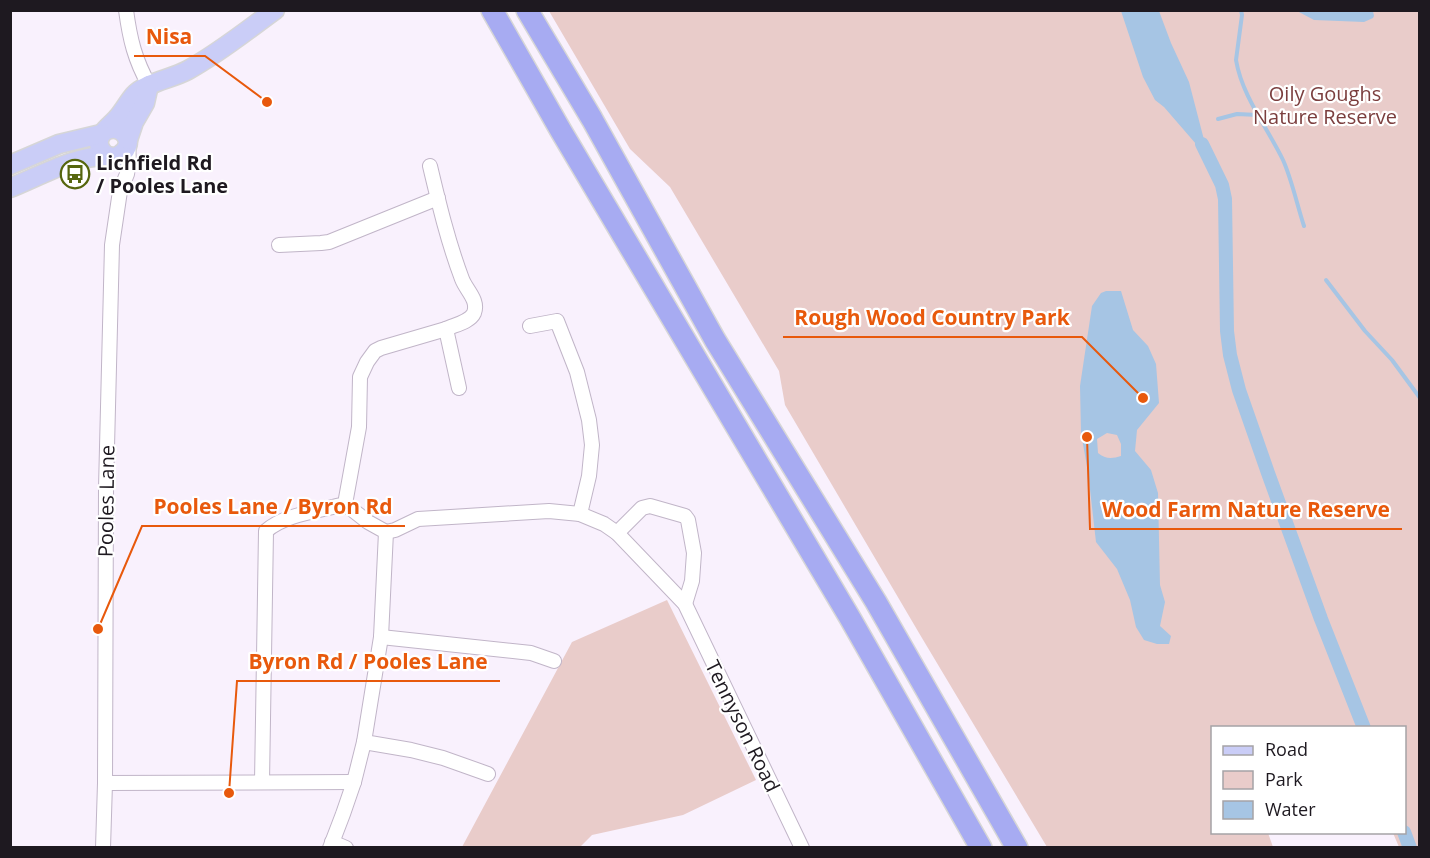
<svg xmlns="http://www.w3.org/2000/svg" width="1430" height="858" font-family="'Open Sans',sans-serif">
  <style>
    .green { fill: #e9ccca }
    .water { fill: #a6c5e4; fill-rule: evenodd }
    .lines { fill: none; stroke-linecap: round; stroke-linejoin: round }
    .stream { stroke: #a6c5e4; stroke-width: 4 }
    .canal { stroke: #a6c5e4; stroke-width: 14 }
    .minor-casing { stroke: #c1b5c8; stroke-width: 16 }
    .major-casing { stroke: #d6d6d7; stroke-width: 21 }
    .highway-casing { stroke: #d6d6d7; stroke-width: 24 }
    .minor { stroke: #fff; stroke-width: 14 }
    .major { stroke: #cacdf7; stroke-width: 18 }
    .highway { stroke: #a7abf2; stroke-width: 21 }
    .labels { text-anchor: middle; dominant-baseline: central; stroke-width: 4.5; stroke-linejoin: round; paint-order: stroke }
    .park-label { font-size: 20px; fill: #7b3e3e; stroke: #fff }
    .poi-label { font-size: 20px; font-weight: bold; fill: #1e1920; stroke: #fff; text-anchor: start }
    .street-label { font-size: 20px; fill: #1e1920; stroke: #fff }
    .leader { fill: none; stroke: #e8590c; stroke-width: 2 }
    .callout-dot { fill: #e8590c; stroke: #fff; stroke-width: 2 }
    .callout-label { font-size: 21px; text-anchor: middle; font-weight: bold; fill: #e8590c; stroke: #fff; stroke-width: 4.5; stroke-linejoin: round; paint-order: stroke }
  </style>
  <rect width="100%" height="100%" fill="#f9f1fd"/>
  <g class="green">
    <polygon points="549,11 1419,11 1419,847 1399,847 1393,833 1404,832 1404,728 1212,728 1212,832 1268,833 1273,847 1047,847 919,633 785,405 779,371 670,187 630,149"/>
    <polygon points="667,600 756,780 683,815 592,835 580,847 462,847 572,642"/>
  </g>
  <g class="water">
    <polygon points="1121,11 1159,11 1171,43 1189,82 1209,159 1164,107 1155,100 1143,77"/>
    <polygon points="1297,11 1373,11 1374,16 1373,18 1364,22 1314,20"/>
    <path d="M1106 291H1121L1133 330 1148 346 1156 364 1159 403 1137 430 1135 451 1151 470 1158 493 1160 585 1165 602 1160 626 1171 636 1169 644H1157L1144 640 1136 627 1130 600 1117 569 1096 542 1088 472 1081 433 1080 386 1092 306 1101 293ZM1107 433 1117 435 1121 444V456C1112 459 1105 459 1098 453L1097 439Z"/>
  </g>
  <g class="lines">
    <g class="stream">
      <path d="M1241 10 1242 15 1236 60C1242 96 1267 127 1283 160 1292 180 1297 205 1304 226"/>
      <polyline points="1218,119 1237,114 1258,115"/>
      <polyline points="1326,280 1365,331 1392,360 1420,398"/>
    </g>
    <g class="canal">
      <polyline points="1202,144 1222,185 1225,199 1227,331 1230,355 1239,390 1268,473 1321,619 1364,728"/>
      <polyline points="1404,832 1410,848"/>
    </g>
    <g class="minor-casing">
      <g id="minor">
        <path d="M126 10C130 40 135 60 149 85"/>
        <path d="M430 166C439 204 448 242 462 279 466 290 479 300 474 313 470 322 454 325 446 329L459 388"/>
        <polyline points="279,245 321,243 329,242 438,198"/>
        <polyline points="530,326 557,321 577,372 589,420 592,445 589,476 580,514"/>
        <polyline points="386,532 395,530 418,519 549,511 580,514 604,524 617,533 685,604 802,848"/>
        <polyline points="617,533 642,508 650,506 685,516 688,520 694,553 692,581 685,604"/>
        <polyline points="381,637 531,653 554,661"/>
        <polyline points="364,742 411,750 443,758 488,774"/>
        <path d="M262 782 266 531C285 514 320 511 345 504L359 427 360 377 367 362 375 351 381 348 446 329"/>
        <polyline points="105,783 354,782"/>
        <polyline points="332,842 346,848"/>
        <polyline points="103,848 105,783 106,488 112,245 120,191 127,174 129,162 128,143"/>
        <polyline points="330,848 343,814 354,782 364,742 381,637 386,532 368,522 345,504"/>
      </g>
    </g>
    <g class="major-casing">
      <g id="major">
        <path d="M105 131C122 122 137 143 121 154 108 164 92 146 102 134 106 128 113 123 118 117 124 110 128 102 134 95 146 82 172 79 188 70 219 53 246 31 275 10"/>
        <polyline points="128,140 134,122 145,103 149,85"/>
        <polyline points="10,165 59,144 101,134"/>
        <path d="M10 188C40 176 76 155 108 156"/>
      </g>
    </g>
    <g class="highway-casing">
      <g id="highway">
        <polyline points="492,10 561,131 850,618 981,848"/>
        <polyline points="527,10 592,119 715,340 876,602 1017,848"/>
      </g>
    </g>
    <use href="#minor" class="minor"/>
    <use href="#major" class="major"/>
    <use href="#highway" class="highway"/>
  </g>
  <defs>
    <g id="bus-ring" transform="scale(1.5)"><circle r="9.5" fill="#fff" stroke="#56660e" stroke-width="1.5"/><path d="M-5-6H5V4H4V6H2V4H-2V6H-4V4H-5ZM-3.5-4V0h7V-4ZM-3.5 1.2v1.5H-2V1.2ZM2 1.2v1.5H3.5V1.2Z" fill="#56660e"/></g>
  </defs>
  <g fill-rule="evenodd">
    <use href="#bus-ring" x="75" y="174"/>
  </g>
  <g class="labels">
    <g class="park-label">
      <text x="1325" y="93">Oily Goughs<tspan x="1325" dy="23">Nature Reserve</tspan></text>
    </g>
    <g class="poi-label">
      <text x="96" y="162">Lichfield Rd<tspan x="96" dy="23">/ Pooles Lane</tspan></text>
    </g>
    <g class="street-label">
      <text transform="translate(106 501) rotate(-89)">Pooles Lane</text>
      <text transform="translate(743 726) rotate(64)">Tennyson Road</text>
    </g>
  </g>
  <path class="leader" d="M267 102L205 56H134M1143 398L1082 337H783M98 629L142 526H405M1087 437L1090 529H1402M229 793L237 681H500"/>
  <g class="callout-dot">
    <circle cx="267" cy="102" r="6"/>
    <circle cx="1143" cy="398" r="6"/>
    <circle cx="98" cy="629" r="6"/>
    <circle cx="1087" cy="437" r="6"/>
    <circle cx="229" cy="793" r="6"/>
  </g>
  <g class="callout-label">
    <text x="169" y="44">Nisa</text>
    <text x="932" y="325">Rough Wood Country Park</text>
    <text x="273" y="514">Pooles Lane / Byron Rd</text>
    <text x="1246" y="517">Wood Farm Nature Reserve</text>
    <text x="368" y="669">Byron Rd / Pooles Lane</text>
  </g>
  <rect width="1430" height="858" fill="none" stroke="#1e1920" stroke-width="24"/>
  <rect x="1211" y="726" width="195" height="108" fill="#ffffff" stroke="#a5a3a6" stroke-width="1.5"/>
  <rect x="1223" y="746" width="30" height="9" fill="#cacdf7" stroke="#a5a3a6" stroke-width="1.5"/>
  <text x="1265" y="756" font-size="18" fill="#1e1920">Road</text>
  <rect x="1223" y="771" width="30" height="18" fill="#e9ccca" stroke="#a5a3a6" stroke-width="1.5"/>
  <text x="1265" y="786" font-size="18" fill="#1e1920">Park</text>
  <rect x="1223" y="801" width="30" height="18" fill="#a6c5e4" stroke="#a5a3a6" stroke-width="1.5"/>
  <text x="1265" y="816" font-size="18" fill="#1e1920">Water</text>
</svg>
